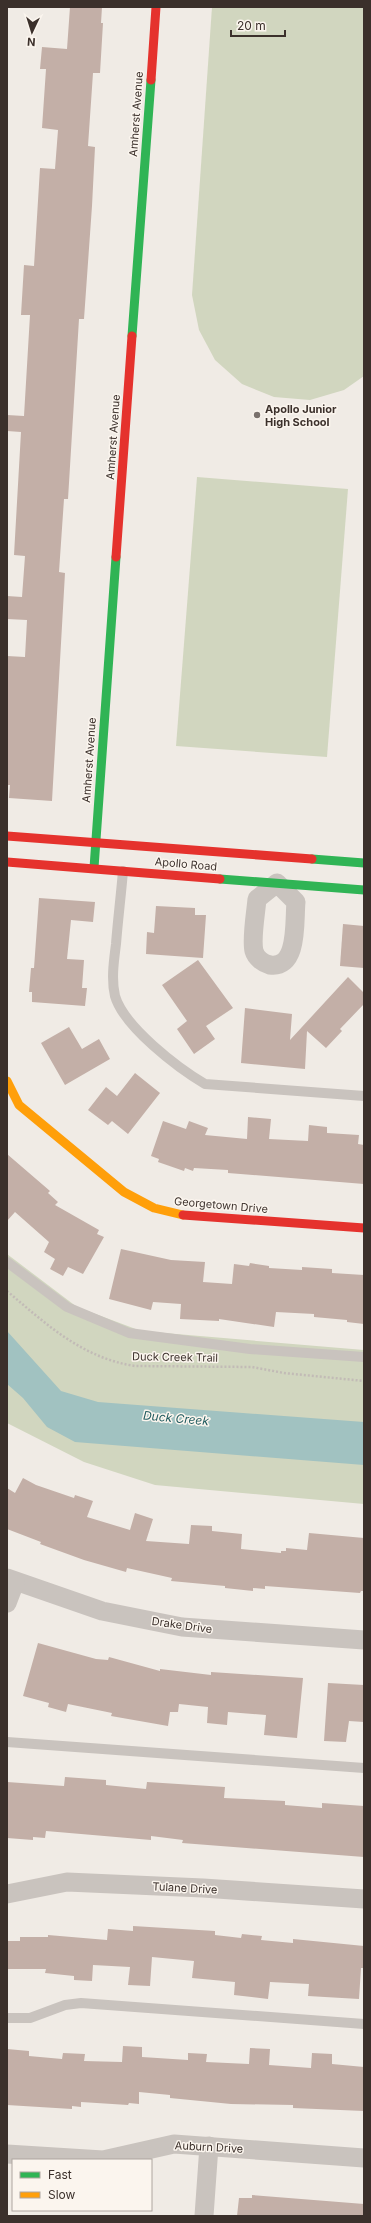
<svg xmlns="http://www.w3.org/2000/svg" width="371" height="2223" font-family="Inter,sans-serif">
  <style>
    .green { fill: #d1d6bf }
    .water { fill: #a1c2c1 }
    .building { fill: #c3afa7 }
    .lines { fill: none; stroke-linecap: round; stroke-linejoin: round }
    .path { stroke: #c2bbb6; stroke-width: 2.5; stroke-dasharray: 2 2; stroke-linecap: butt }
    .lane { stroke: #c9c3be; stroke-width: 10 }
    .street { stroke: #c9c3be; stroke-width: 19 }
    .fast { stroke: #30b455; stroke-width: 9 }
    .slow { stroke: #ff9f0a; stroke-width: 9 }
    .jam { stroke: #e5322d; stroke-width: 9 }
    .poi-dot { fill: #7a716c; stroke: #fbf5ee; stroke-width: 1.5 }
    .labels { text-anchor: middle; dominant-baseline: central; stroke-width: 3; stroke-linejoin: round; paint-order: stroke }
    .street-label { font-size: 11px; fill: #3b302b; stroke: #fbf5ee }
    .poi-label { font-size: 11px; font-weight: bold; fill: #3b302b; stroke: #fbf5ee; text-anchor: start }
    .water-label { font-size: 12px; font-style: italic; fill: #1f5a5e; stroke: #fbf5ee }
  </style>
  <rect width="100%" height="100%" fill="#f0ebe5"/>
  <g class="green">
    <polygon points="212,7 364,7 364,376 344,390 310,400 274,397 242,384 215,360 199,330 192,295"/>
    <polygon points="197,477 348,489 327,757 176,746"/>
    <polygon points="7,1254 77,1307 141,1331 364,1350 364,1504 155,1485 84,1462 7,1423"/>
  </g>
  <polygon class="water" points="7,1331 61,1391 98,1402 364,1422 364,1465 75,1442 47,1427 23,1398 7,1384"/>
  <g class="building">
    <polygon points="70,7 102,7 101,23 103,23 100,73 93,73 88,146 95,147 92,206 84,319 79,319 68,499 64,499 59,572 65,573 52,801 9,798 10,785 7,785 7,656 25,657 27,620 7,619 7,596 22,597 25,556 14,555 21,432 7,431 7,415 24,416 30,315 21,315 24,265 34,266 40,168 55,169 58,130 42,128 46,69 40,69 42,47 67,49"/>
    <polygon points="39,898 95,902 93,922 71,920 67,959 84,960 82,988 87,988 85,1006 32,1002 32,992 29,992 31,968 34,968"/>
    <polygon points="156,906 195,908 195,915 206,915 203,958 146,954 147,932 154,933"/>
    <polygon points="343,924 364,926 364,968 340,966"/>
    <polygon points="198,960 233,1008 206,1026 215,1039 194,1054 177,1029 187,1021 162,985"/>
    <polygon points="348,977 364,993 364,1004 340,1029 342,1031 326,1048 307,1031 305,1069 241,1063 245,1008 292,1014 290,1040"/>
    <polygon points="69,1027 82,1049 99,1039 110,1059 65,1085 41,1043"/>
    <polygon points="135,1073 160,1093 128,1134 112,1121 108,1125 88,1110 106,1087 117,1096"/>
    <polygon points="248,1117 271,1119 269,1139 308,1141 309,1125 327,1127 327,1133 359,1135 358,1144 364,1145 364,1184 228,1173 228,1170 194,1168 193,1171 185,1168 184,1171 158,1162 159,1159 151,1156 163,1121 186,1129 189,1121 208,1128 205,1135 247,1139"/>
    <polygon points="7,1154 50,1191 48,1193 58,1202 55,1205 99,1230 97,1234 104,1237 83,1274 68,1267 63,1276 50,1269 55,1259 44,1252 49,1242 15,1212 7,1221"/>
    <polygon points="121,1249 171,1260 205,1262 203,1282 232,1284 234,1264 249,1266 250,1263 269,1266 269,1268 302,1270 302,1267 332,1269 332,1273 364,1275 364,1324 347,1322 347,1320 314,1317 314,1314 276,1312 274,1327 219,1319 219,1321 180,1319 181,1304 153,1302 151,1310 109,1299"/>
    <polygon points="23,1478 36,1485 74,1498 75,1495 93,1501 87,1517 130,1530 135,1513 153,1519 146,1541 189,1544 191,1525 212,1526 212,1531 242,1534 241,1549 281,1553 281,1551 286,1551 286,1548 307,1550 309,1533 364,1538 364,1591 361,1591 360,1593 265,1586 265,1589 253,1588 253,1591 225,1588 225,1586 171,1581 172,1578 127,1568 126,1572 84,1560 40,1544 41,1542 7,1529 7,1488 15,1493"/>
    <polygon points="38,1643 96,1659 108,1660 109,1657 160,1671 160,1669 211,1675 211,1672 303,1678 297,1738 264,1735 266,1715 228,1712 227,1725 207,1723 208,1707 179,1704 178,1712 170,1712 168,1726 111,1716 112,1713 68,1704 66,1712 48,1707 49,1703 23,1696"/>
    <polygon points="328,1683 364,1685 364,1722 349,1721 346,1742 324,1741"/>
    <polygon points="65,1777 106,1780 106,1785 146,1789 147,1782 225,1787 224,1798 285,1801 285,1805 322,1808 322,1803 364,1806 364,1857 182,1843 183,1840 151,1836 151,1840 46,1831 45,1838 33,1837 33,1840 7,1838 7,1782 64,1786"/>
    <polygon points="133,1926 215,1931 215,1935 241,1938 242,1934 262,1936 261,1940 293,1943 293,1939 364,1946 364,1968 361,1968 359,1999 308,1996 309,1984 270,1982 268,1999 234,1995 235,1982 192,1978 194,1961 152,1957 150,1986 128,1985 130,1967 93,1965 92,1981 74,1980 74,1976 45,1973 46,1969 7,1969 7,1941 20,1941 20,1937 48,1937 48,1935 107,1940 108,1929 133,1931"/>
    <polygon points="123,2046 142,2047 142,2057 188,2060 188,2053 207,2054 206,2062 249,2064 250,2048 270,2049 269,2065 311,2068 312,2053 332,2054 332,2064 364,2067 364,2111 293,2108 293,2105 231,2104 170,2098 170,2095 139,2092 139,2104 129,2103 128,2105 81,2102 81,2107 72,2106 72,2109 7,2105 7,2049 29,2051 29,2056 62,2059 63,2053 85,2054 84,2061 122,2062"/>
    <polygon points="252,2195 364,2204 364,2216 237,2216 239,2198 252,2198"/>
  </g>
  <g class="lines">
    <path class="path" d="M7 1291C46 1324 82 1358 135 1366L252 1367 284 1373 364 1381"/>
    <g class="lane">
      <path d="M123 871C121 895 118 919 116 944 114 960 111 979 115 996 124 1027 178 1068 205 1084L364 1096"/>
      <polyline points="7,1262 67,1307 129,1333 250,1349 364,1357"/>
      <polyline points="7,1742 364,1768"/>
      <polyline points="7,2018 30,2018 65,2005 81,2003 364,2024"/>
    </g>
    <g class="street">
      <path d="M277 883 296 902C294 920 299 969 270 965 263 963 256 958 254 951 251 939 256 912 257 899Z"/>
      <polyline points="7,1578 102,1611 182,1627 364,1640"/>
      <polyline points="7,1603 15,1582"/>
      <polyline points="7,1894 67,1882 203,1888 364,1899"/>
      <polyline points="7,2154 103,2160 174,2144 364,2158"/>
      <polyline points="204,2216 209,2146"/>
    </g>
    <g class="fast">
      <polyline points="132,336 151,80"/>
      <polyline points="312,859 364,863"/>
      <polyline points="94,868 116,557"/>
      <polyline points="220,879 364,890"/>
    </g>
    <polyline class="slow" points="7,1081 19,1105 124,1192 154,1208 183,1215"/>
    <g class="jam">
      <polyline points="151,80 156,7"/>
      <polyline points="116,557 132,336"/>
      <polyline points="7,836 312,859"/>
      <polyline points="7,862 220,879"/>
      <polyline points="183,1215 364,1228"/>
    </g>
  </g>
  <circle class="poi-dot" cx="257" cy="415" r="4"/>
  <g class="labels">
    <g class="street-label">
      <text transform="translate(136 114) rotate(-86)">Amherst Avenue</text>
      <text transform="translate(113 437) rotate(-86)">Amherst Avenue</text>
      <text transform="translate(89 760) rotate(-86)">Amherst Avenue</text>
      <text transform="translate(186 864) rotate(5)">Apollo Road</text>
      <text transform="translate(221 1205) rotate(5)">Georgetown Drive</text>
      <text transform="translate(175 1357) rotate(1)">Duck Creek Trail</text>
      <text transform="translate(182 1625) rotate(8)">Drake Drive</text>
      <text transform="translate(185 1888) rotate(3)">Tulane Drive</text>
      <text transform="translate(209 2147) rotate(3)">Auburn Drive</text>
    </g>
    <g class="poi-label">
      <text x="265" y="409">Apollo Junior<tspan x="265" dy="13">High School</tspan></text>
    </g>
    <g class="water-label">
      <text transform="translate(176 1418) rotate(5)">Duck Creek</text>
    </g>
  </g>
  <rect width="371" height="2223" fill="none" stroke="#3b302b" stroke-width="16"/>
  <rect x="12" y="2159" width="140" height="52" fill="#fbf5ee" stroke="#aea6a0"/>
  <rect x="20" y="2172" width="20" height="6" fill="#30b455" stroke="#aea6a0"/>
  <text x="48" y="2179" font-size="12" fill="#3b302b">Fast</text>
  <rect x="20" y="2192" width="20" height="6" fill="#ff9f0a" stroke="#aea6a0"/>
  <text x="48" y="2199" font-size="12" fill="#3b302b">Slow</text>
  <g transform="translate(32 32) rotate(184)" stroke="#fbf5ee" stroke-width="3" paint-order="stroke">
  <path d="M0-3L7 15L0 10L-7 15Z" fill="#3b302b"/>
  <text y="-6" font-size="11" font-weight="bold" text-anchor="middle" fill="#3b302b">N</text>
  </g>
  <path d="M231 30v6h54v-6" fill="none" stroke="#3b302b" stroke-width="2"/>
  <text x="237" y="30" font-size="12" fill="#3b302b" stroke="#fbf5ee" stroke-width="3" paint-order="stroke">20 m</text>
</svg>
